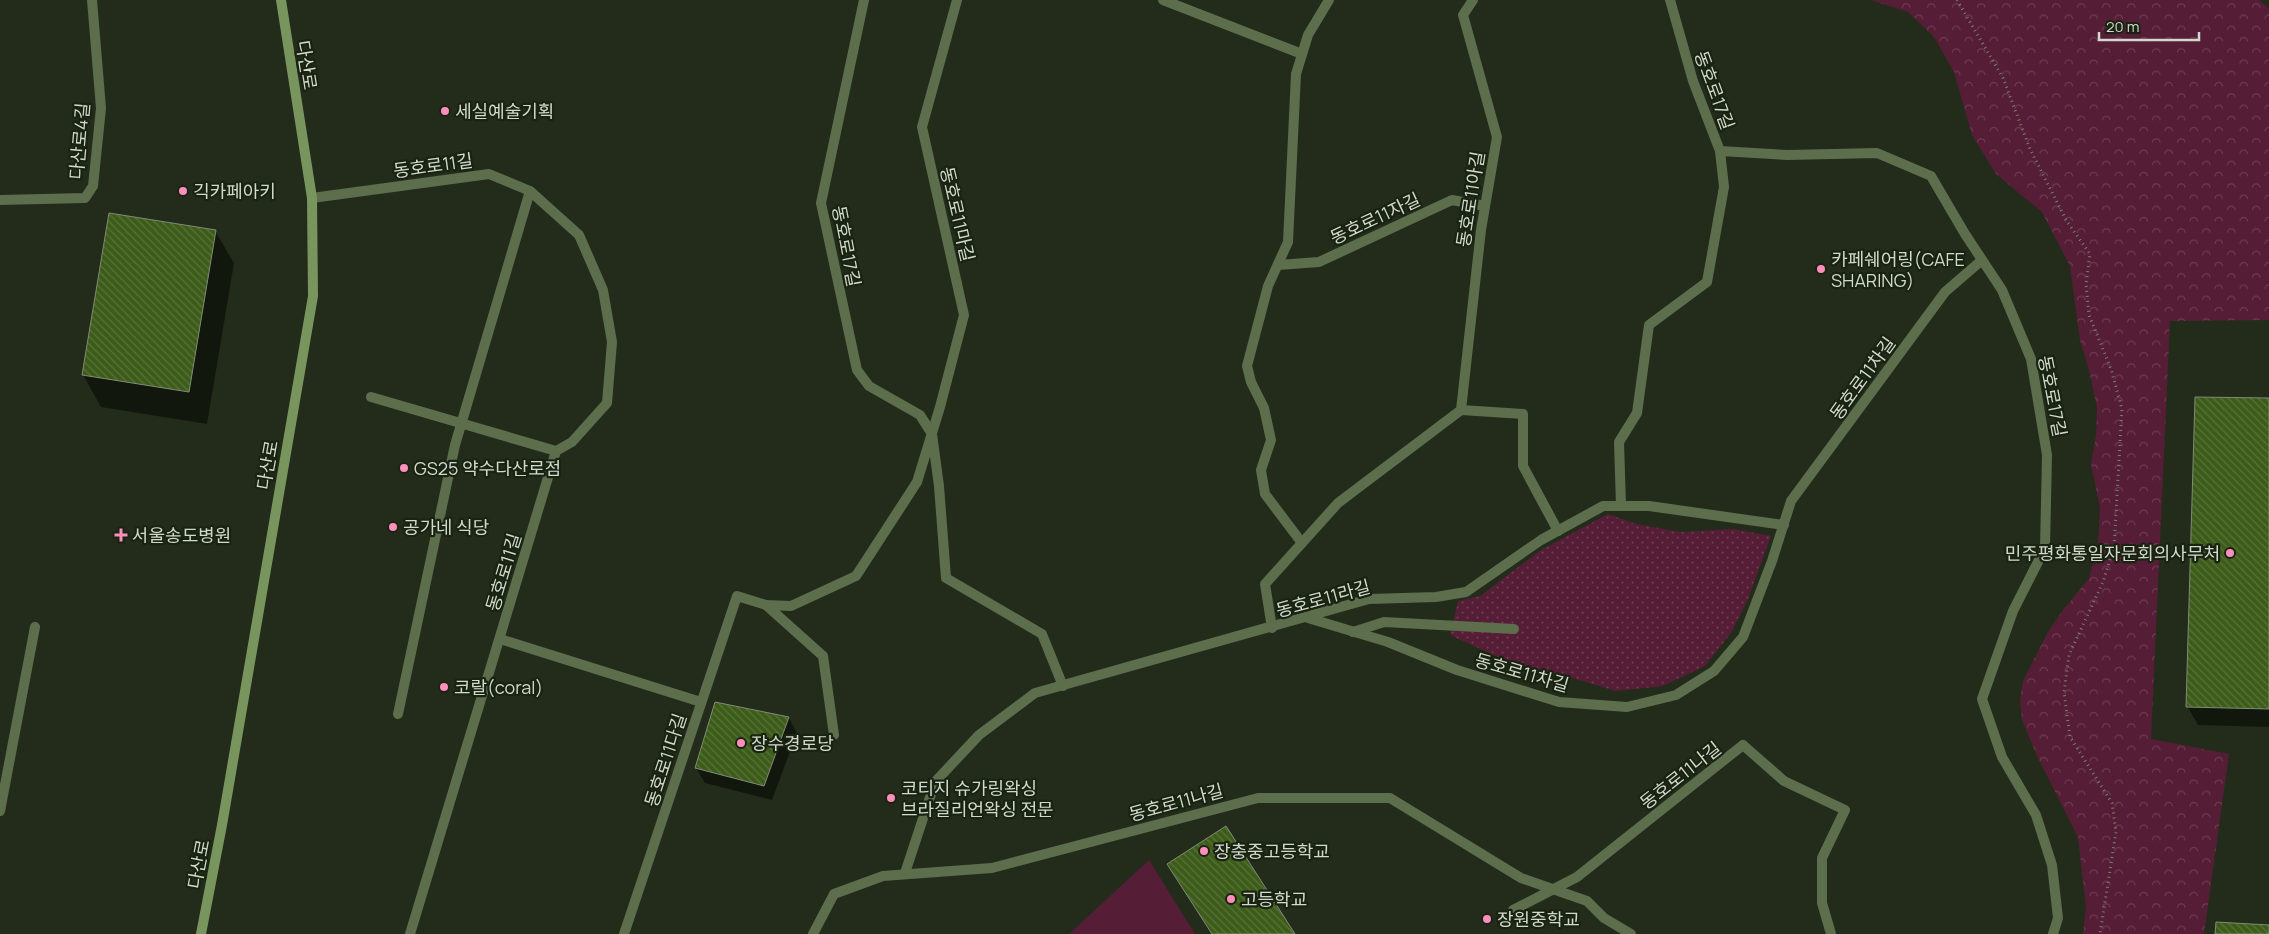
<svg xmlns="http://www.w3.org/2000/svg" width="2269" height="934" font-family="Manrope,'Noto Sans KR',sans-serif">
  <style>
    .forest { fill: url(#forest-crowns) }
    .park { fill: url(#park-dots) }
    .pitch { fill: #551d36 }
    .shadow { fill: #0007 }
    .building { fill: url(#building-back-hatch); stroke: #808c77 }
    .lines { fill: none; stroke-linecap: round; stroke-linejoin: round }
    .path { stroke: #798172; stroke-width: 3; stroke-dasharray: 1 4; stroke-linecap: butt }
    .minor { stroke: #5c6e4c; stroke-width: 10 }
    .secondary { stroke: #78955e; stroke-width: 10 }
    .poi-dot { fill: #fe8ebc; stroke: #192311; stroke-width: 2 }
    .labels { text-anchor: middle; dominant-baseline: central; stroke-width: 4.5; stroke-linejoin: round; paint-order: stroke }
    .street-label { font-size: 18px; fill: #d2d8cc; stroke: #192311 }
    .poi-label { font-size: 18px; fill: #d2d8cc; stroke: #192311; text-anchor: start }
  </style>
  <defs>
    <pattern id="forest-crowns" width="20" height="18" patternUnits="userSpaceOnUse" patternTransform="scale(1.25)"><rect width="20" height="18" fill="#551d36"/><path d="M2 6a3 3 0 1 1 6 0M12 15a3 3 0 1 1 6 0" fill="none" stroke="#6d3d52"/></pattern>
    <pattern id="park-dots" width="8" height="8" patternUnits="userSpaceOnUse" patternTransform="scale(1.25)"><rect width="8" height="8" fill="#551d36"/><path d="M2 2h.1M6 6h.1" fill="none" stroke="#6d3d52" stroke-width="1.8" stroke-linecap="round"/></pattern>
    <pattern id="building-back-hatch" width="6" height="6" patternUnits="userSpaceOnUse" patternTransform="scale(1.25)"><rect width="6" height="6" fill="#3d5c1a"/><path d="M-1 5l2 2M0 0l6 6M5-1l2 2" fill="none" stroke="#58733a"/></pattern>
  </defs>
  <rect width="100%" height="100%" fill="#232c1a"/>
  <polygon class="forest" points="1871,0 2259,0 2269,8 2269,320 2170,321 2151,739 2229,754 2204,934 2083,934 2086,908 2078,837 2038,758 2022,720 2020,700 2023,681 2048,632 2060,614 2089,578 2098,543 2100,508 2091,464 2096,436 2097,408 2089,370 2080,340 2070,266 2042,212 1996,174 1972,135 1954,72 1934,37 1908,12"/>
  <polygon class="park" points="1608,514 1636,524 1681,532 1733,529 1771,536 1748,599 1731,633 1705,666 1663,686 1616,691 1576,679 1524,669 1450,635 1458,601 1480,596 1541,550"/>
  <polygon class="pitch" points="1149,860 1195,934 1069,934"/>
  <g class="shadow">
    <polygon points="215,231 234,263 207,424 101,407 83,375"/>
    <polygon points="2269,400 2269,727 2198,725 2187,706"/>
    <polygon points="716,704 789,718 797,733 772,800 705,783 696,768"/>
  </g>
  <g class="building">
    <polygon points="109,213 216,230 189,392 82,375"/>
    <polygon points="2195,397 2269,398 2269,709 2186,707"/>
    <polygon points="715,702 789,717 764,786 695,768"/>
    <polygon points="1226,826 1295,934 1212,934 1167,864"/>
    <polygon points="2216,922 2269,925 2269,934 2215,934"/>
  </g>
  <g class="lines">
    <polyline class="path" points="1957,0 2003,78 2030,149 2066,220 2090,254 2086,284 2089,315 2111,369 2122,409 2114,547 2103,582 2069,655 2064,692 2070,737 2112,803 2116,832 2100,934"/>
    <g class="minor">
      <polyline points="864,0 821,203 857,370 869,386 920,415 932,434 939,486 946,578 1042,634 1063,686"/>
      <polyline points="1163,0 1302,54"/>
      <polyline points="1670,0 1693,81 1720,151 1787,155 1877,153 1931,176 1965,234 2002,290 2031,359 2047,455 2045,548 2013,611 1982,699 2002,757 2036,815 2052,865 2058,918 2053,934"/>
      <polyline points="312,198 489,174 530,191 579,235 603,290 612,342 607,403 572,442 556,451 410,934"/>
      <polyline points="0,200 85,198 93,186 101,108 92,0"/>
      <polyline points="1278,265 1319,262 1452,200 1485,206"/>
      <polyline points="371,397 556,451"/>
      <polyline points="1461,410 1523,414 1523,466 1558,531"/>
      <polyline points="1621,506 1619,442 1637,413 1649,325 1707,282 1724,187 1720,151"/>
      <polyline points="1302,543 1265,494 1261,470 1271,440 1264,408 1251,382 1247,366 1268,286 1288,242 1296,74 1308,35 1329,0"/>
      <polyline points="766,605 823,656 834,735"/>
      <polyline points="1308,618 1388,642 1457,670 1559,702 1627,707 1676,695 1714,671 1743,637 1772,561 1791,501 1945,292 1982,260"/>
      <polyline points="1272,628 1265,584 1338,503 1461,410 1481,230 1497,137 1463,15 1473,0"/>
      <polyline points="1353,632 1384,622 1514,629"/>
      <polyline points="500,639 701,702"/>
      <polyline points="398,714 455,445 530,191"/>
      <polyline points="0,811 35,627"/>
      <polyline points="905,873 935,782 979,735 1035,693 1369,599 1436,597 1466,592 1541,540 1603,506 1649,506 1784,525"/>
      <polyline points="1513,910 1577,877 1743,745 1784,781 1845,810 1822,858 1822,903 1831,934"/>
      <polyline points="624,934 737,596 766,605 791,606 856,576 917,482 940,407 964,315 922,127 957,0"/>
      <polyline points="813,934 834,894 883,876 992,868 1258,798 1390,798 1521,878 1587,901 1604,918 1631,934"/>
    </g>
    <polyline class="secondary" points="201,934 222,825 313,296 312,198 281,0"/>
  </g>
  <g class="poi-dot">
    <circle cx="445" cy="111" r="5"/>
    <circle cx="183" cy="191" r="5"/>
    <circle cx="1821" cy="269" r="5"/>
    <circle cx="404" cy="468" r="5"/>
    <circle cx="393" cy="527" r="5"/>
    <path d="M118.5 527.5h5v5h5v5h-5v5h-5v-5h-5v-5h5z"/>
    <circle cx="2230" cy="553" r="5"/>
    <circle cx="444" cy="687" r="5"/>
    <circle cx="741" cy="743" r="5"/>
    <circle cx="891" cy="798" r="5"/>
    <circle cx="1204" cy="851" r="5"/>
    <circle cx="1231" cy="899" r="5"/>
    <circle cx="1487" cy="919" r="5"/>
  </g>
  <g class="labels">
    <g class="street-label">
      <text transform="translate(307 65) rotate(81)">다산로</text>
      <text transform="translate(1715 90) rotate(70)">동호로17길</text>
      <text transform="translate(79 141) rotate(-85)">다산로4길</text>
      <text transform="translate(433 165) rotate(-8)">동호로11길</text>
      <text transform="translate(1470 199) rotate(-81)">동호로11아길</text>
      <text transform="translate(958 214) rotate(77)">동호로11마길</text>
      <text transform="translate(1375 218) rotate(-25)">동호로11자길</text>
      <text transform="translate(847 246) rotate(79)">동호로17길</text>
      <text transform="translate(1862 378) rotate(-54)">동호로11차길</text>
      <text transform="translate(2053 396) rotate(79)">동호로17길</text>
      <text transform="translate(267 465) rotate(-80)">다산로</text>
      <text transform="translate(503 572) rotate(-73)">동호로11길</text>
      <text transform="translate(1323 598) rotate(-15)">동호로11라길</text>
      <text transform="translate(1522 672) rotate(16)">동호로11차길</text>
      <text transform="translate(665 760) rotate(-72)">동호로11다길</text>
      <text transform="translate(1680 775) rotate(-38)">동호로11나길</text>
      <text transform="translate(1176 802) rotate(-15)">동호로11나길</text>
      <text transform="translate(198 864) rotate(-79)">다산로</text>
    </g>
    <g class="poi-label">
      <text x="455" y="111">세실예술기획</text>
      <text x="193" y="191">긱카페아키</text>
      <text x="1831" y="259">카페쉐어링(CAFE<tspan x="1831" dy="21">SHARING)</tspan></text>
      <text x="414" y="468">GS25 약수다산로점</text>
      <text x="403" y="527">공가네 식당</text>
      <text x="132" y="535">서울송도병원</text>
      <text x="2220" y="553" text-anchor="end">민주평화통일자문회의사무처</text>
      <text x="454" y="687">코랄(coral)</text>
      <text x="751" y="743">장수경로당</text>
      <text x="901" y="788">코티지 슈가링왁싱<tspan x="901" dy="21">브라질리언왁싱 전문</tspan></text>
      <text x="1214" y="851">장충중고등학교</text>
      <text x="1241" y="899">고등학교</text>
      <text x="1497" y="919">장원중학교</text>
    </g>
  </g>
  <path d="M2099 32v8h100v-8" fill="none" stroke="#d2d8cc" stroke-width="2.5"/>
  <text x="2106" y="32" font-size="15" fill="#d2d8cc" stroke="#192311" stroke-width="4" paint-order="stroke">20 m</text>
</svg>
